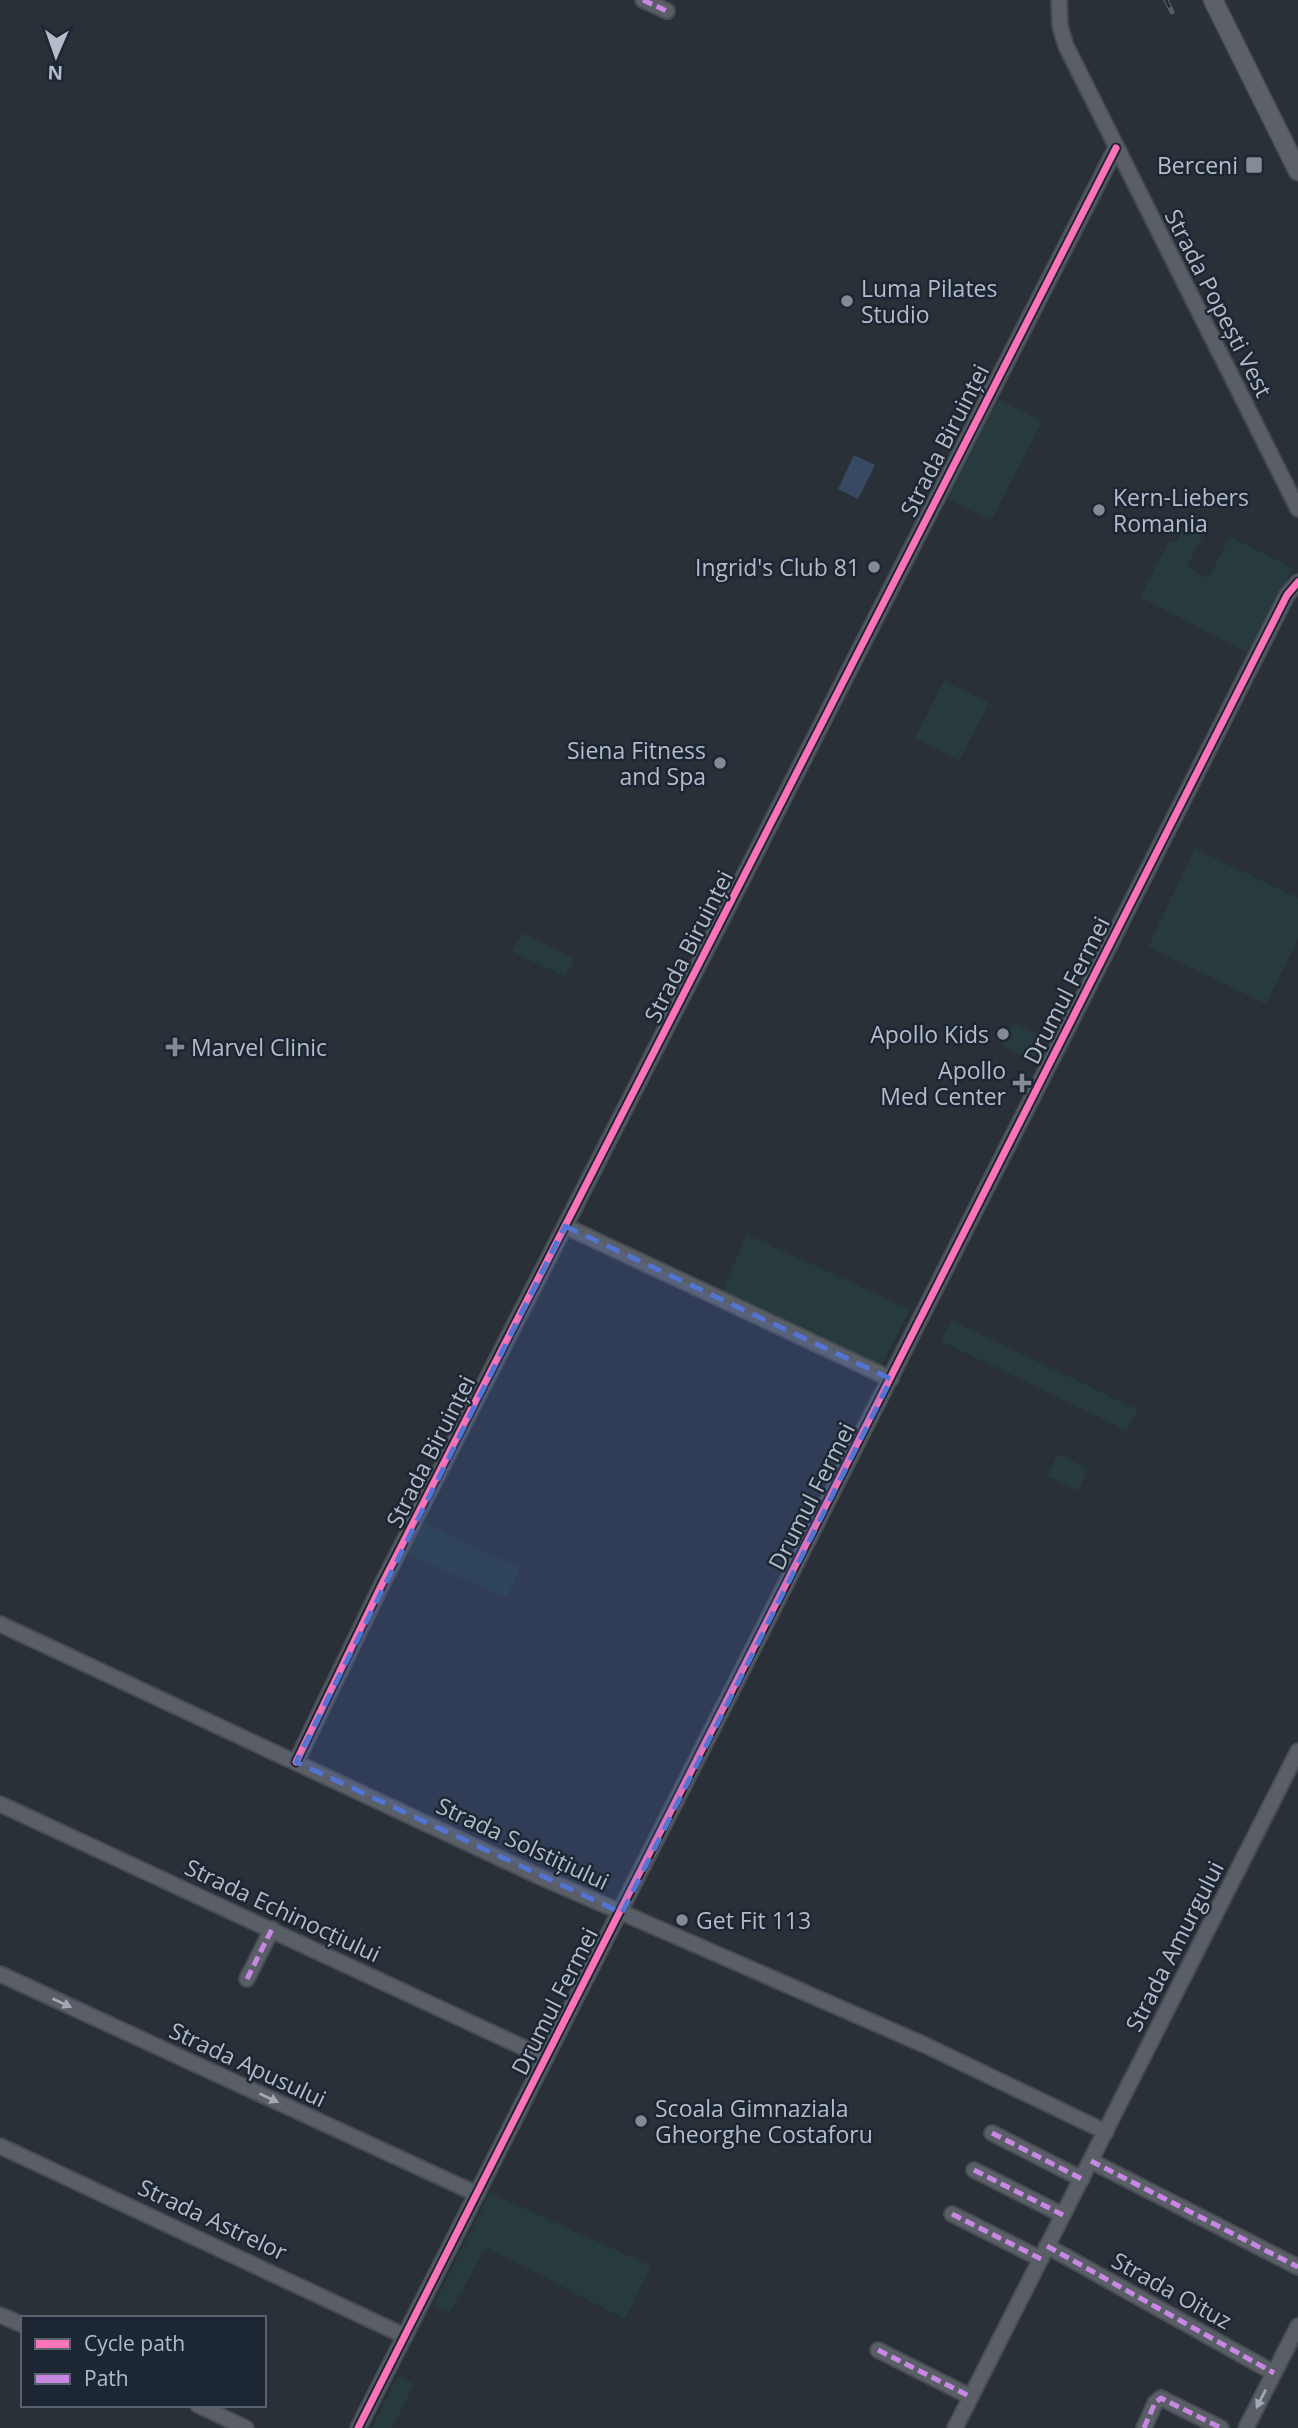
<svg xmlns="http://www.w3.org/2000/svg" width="1298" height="2428" font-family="'Open Sans',sans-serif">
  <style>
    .green { fill: #273a3e }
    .water { fill: #384963 }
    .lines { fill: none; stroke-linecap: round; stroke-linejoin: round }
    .minor-casing { stroke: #484c53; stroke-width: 18 }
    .major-casing { stroke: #484c55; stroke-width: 21 }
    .minor { stroke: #5a5e66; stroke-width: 14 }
    .major { stroke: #5c6168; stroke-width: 18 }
    .rail-casing { stroke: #595d64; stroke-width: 5 }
    .rail { stroke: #1d2633; stroke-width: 2.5; stroke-dasharray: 8; stroke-linecap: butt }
    .quiet { stroke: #c787e3; stroke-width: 5; stroke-dasharray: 10 5; stroke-linecap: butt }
    .cycleway-casing { stroke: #1d2633; stroke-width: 11 }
    .cycleway { stroke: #fb73b8; stroke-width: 7 }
    .oneway { fill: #a2a9b5 }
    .marked { fill: #5274d3; fill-opacity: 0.2; stroke: #5274d3; stroke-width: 5; stroke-dasharray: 14 9; stroke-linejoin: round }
    .poi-dot { fill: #848b96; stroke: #1d2633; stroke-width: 2.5 }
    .labels { text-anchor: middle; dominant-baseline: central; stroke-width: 5; stroke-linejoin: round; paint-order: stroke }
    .poi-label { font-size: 23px; fill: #b4bcc9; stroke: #1d2633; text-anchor: end }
    .street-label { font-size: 23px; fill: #b4bcc9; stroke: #1d2633 }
  </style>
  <rect width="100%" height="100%" fill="#2a3038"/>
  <g class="green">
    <polygon points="998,399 1042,421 991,521 946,498"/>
    <polygon points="1186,524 1204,534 1187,566 1208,578 1230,537 1293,568 1248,653 1140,597 1169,541 1176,543"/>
    <polygon points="944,681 989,703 959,761 915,738"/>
    <polygon points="1195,849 1298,898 1298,939 1266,1004 1148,947"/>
    <polygon points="523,933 574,958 565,977 512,951"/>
    <polygon points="1014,1023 1045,1037 1033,1061 1002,1046"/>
    <polygon points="747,1235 910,1309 880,1368 720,1295"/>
    <polygon points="951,1320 1138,1410 1127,1431 941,1341"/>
    <polygon points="1058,1454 1088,1469 1078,1491 1047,1476"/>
    <polygon points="423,1522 520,1568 506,1598 408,1554"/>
    <polygon points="490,2193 651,2266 625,2319 486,2247 449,2314 433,2306"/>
    <polygon points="398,2376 414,2384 392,2428 372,2428"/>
  </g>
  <polygon class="water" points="854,455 875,465 858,499 838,489"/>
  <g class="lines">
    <g class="minor-casing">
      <g id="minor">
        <polyline points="643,0 667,11"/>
        <polyline points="1059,0 1060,26 1066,46 1298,509"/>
        <polyline points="565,1226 891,1379"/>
        <polyline points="0,1624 536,1875 927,2046 1106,2132"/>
        <polyline points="296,1762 382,1584 1116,148"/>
        <polyline points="0,1804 546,2058"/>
        <polyline points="0,1974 477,2194"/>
        <polyline points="247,1979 272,1929"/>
        <polyline points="992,2133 1082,2179"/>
        <polyline points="0,2146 405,2336"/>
        <polyline points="1091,2161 1298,2267"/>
        <polyline points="974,2170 1063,2215"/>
        <polyline points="952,2214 1041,2259"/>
        <polyline points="1047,2246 1274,2373"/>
        <polyline points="0,2315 23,2325"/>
        <polyline points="878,2350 971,2397"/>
        <polyline points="198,2405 246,2428"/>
        <polyline points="358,2428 1287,595 1298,582"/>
        <polyline points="955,2428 1298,1751"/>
        <polyline points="1144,2428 1155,2403 1161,2398 1221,2428"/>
        <polyline points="1246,2428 1298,2326"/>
      </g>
    </g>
    <g class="major-casing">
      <polyline id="major" points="1213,0 1298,171"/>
    </g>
    <use href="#minor" class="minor"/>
    <use href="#major" class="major"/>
    <g class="rail-casing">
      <polyline id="rail" points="1166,0 1172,12"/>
    </g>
    <use href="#rail" class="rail"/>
    <g class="quiet">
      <polyline points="643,0 667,11"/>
      <polyline points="247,1979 272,1929"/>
      <polyline points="992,2133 1082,2179"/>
      <polyline points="1091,2161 1298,2267"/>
      <polyline points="974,2170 1063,2215"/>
      <polyline points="952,2214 1041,2259"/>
      <polyline points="1047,2246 1274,2373"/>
      <polyline points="878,2350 971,2397"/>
      <polyline points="1144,2428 1155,2403 1161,2398 1221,2428"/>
    </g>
    <g class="cycleway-casing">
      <g id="cycleway">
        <polyline points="296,1762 382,1584 1116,148"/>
        <polyline points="358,2428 1287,595 1298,582"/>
      </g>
    </g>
    <use href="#cycleway" class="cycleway"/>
  </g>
  <defs><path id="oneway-solid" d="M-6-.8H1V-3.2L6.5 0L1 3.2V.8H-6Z" transform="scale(1.75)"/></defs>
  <g class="oneway">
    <use href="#oneway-solid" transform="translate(62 2003) rotate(25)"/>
    <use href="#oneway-solid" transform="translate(269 2098) rotate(25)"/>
    <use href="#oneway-solid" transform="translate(1261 2399) rotate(117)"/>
  </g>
  <path class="marked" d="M565 1226 891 1379 622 1913 296 1762Z"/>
  <g class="poi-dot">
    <rect x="1245" y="156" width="18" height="18" rx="3.5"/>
    <circle cx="847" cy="301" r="7"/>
    <circle cx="1099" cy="510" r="7"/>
    <circle cx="874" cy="567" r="7"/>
    <circle cx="720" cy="763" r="7"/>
    <circle cx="1003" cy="1034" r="7"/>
    <path d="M171.5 1036.5h7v7h7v7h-7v7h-7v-7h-7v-7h7z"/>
    <path d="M1018.5 1072.5h7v7h7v7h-7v7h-7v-7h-7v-7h7z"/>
    <circle cx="682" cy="1920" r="7"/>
    <circle cx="641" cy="2121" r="7"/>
  </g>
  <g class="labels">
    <g class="poi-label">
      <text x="1238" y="165">Berceni</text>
      <text x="861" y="288" text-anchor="start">Luma Pilates<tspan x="861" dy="26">Studio</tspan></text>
      <text x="1113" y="497" text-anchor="start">Kern-Liebers<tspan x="1113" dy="26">Romania</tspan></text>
      <text x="860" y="567">Ingrid's Club 81</text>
      <text x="706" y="750">Siena Fitness<tspan x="706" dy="26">and Spa</tspan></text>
      <text x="989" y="1034">Apollo Kids</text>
      <text x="191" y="1047" text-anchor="start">Marvel Clinic</text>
      <text x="1006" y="1070">Apollo<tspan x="1006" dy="26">Med Center</tspan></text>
      <text x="696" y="1920" text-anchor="start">Get Fit 113</text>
      <text x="655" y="2108" text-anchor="start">Scoala Gimnaziala<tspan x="655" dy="26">Gheorghe Costaforu</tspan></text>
    </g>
    <g class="street-label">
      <text transform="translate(1219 303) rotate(63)">Strada Popești Vest</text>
      <text transform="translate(944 440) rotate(-63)">Strada Biruinței</text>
      <text transform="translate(688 946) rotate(-63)">Strada Biruinței</text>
      <text transform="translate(1066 990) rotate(-63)">Drumul Fermei</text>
      <text transform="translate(430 1451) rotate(-63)">Strada Biruinței</text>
      <text transform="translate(811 1496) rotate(-63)">Drumul Fermei</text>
      <text transform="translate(523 1843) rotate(25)">Strada Solstițiului</text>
      <text transform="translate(283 1910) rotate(25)">Strada Echinocțiului</text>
      <text transform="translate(1174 1946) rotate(-63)">Strada Amurgului</text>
      <text transform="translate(554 2001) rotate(-63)">Drumul Fermei</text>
      <text transform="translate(248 2064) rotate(25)">Strada Apusului</text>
      <text transform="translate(213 2219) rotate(25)">Strada Astrelor</text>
      <text transform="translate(1172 2290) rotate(29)">Strada Oituz</text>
    </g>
  </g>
  <rect x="21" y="2316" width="245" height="91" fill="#1d2633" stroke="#59626f" stroke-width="2"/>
  <rect x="35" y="2339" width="35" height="10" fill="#fb73b8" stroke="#59626f" stroke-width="2"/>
  <text x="84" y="2351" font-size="21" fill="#b4bcc9">Cycle path</text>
  <rect x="35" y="2374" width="35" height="10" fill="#c787e3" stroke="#59626f" stroke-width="2"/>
  <text x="84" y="2386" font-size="21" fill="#b4bcc9">Path</text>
  <g transform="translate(56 56) rotate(182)" stroke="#1d2633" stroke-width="5" paint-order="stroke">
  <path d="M0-5L12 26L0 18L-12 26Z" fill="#b4bcc9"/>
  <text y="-10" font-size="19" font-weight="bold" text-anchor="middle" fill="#b4bcc9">N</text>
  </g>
</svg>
